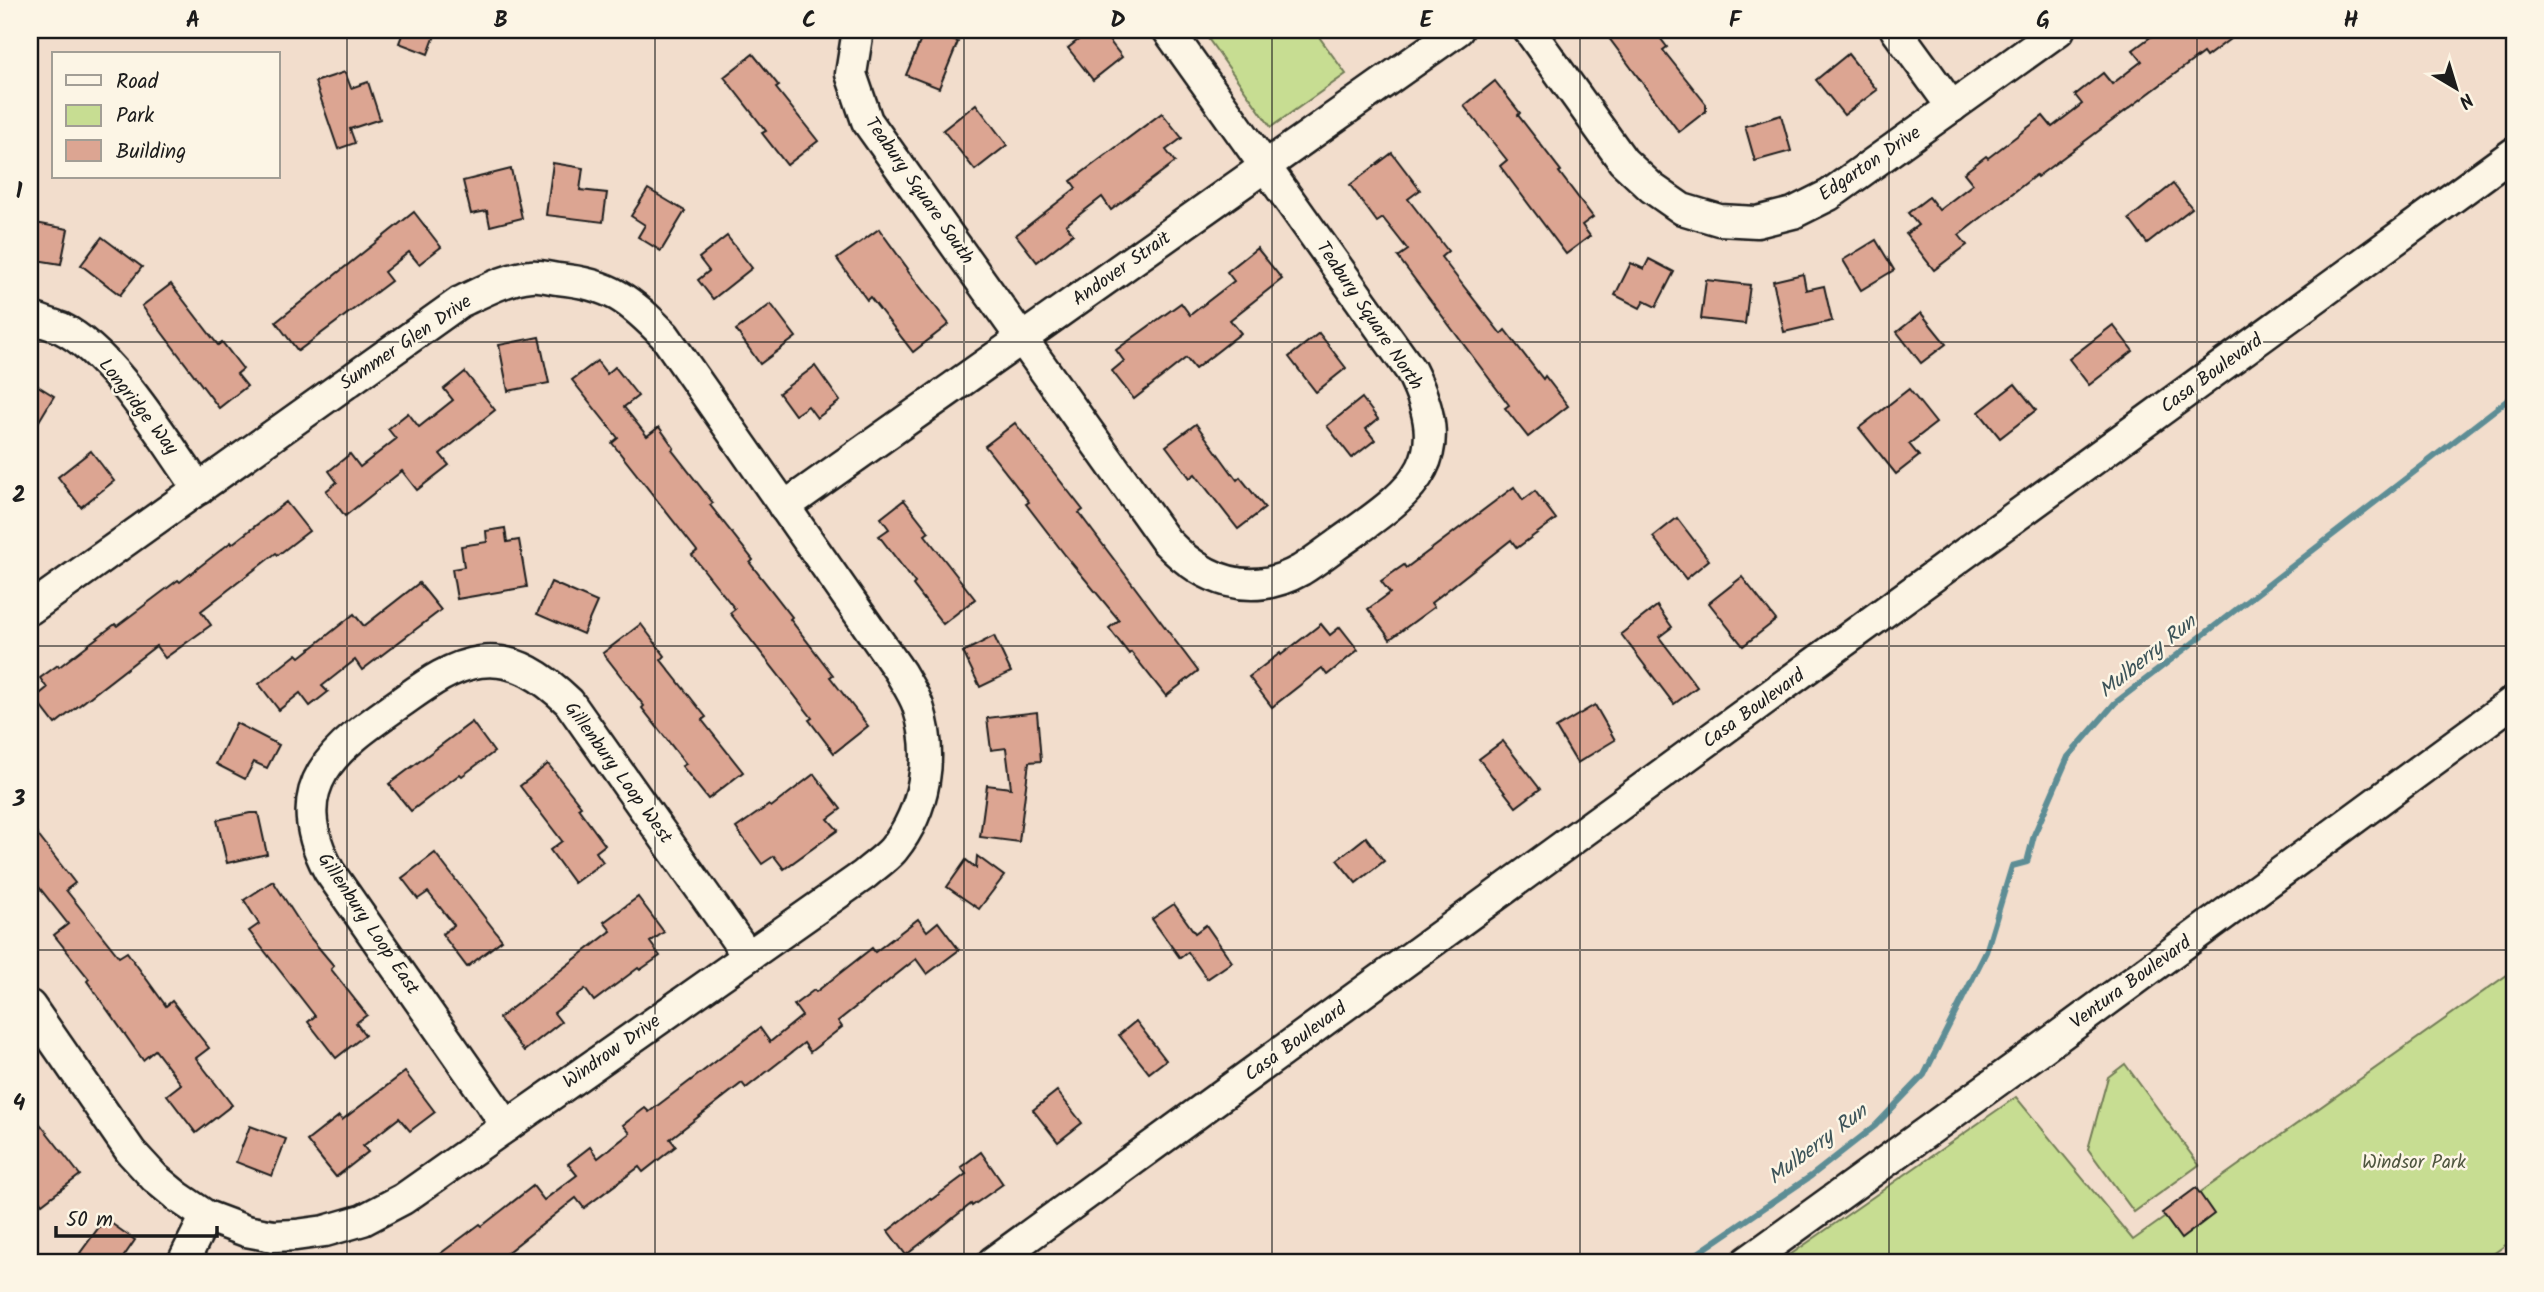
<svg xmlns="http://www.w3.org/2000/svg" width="2544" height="1292" font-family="Kalam,sans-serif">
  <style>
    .green { fill: #c7dd92; stroke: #727c57; stroke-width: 2 }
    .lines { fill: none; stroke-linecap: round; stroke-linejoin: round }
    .stream { stroke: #5d8d95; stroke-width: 6 }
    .building { fill: #dca592; stroke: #1c1c1c; stroke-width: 2 }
    .minor-casing { stroke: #1c1c1c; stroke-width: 35 }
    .minor { stroke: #fcf5e5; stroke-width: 30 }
    .grid { fill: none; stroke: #1c1c1c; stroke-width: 2; stroke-opacity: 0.55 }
    .labels { text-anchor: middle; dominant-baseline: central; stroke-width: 5; stroke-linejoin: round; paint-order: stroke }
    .street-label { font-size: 19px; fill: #1c1c1c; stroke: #fcf5e5 }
    .park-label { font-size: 19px; fill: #4f563f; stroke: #fcf5e5 }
    .water-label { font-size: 21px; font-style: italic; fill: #3d5459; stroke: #fcf5e5 }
    .neatline { fill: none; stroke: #1c1c1c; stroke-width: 2.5 }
    .grid-label { font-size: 23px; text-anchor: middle; font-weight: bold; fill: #1c1c1c }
  </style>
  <rect width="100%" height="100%" fill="#f2ddcc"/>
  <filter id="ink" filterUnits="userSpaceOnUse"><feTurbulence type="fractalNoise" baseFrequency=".0143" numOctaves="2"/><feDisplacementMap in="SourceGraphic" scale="14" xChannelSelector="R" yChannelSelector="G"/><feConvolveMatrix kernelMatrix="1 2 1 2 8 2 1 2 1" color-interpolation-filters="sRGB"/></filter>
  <g filter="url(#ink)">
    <g class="green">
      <polygon points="1202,30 1314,30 1346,74 1271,127"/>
      <polygon points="2514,970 2514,1239 2482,1262 1795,1262 1790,1255 2016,1097 2133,1240"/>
      <polygon points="2125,1064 2199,1165 2134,1212 2088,1149 2108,1077"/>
    </g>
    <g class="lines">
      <polyline class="stream" points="1685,1262 1811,1176 1875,1126 1924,1075 1986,952 2012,866 2027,862 2034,835 2068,757 2115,703 2514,395"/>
    </g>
    <g class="building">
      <polygon points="404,30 437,30 428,54 399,43"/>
      <polygon points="925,30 958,42 939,88 906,75"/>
      <polygon points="1091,30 1101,30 1122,57 1093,80 1068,48"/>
      <polygon points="1603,30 1654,30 1667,47 1663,50 1706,104 1706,111 1679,132"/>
      <polygon points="2160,30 2242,30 2206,57 2203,53 2037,177 2036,175 1959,235 1967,245 1934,270 1906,234 1918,225 1908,213 1929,197 1939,210 1973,184 1964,173 1986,156 1988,158 2043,116 2052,127 2082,104 2075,95 2103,73 2112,84 2142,61 2133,50"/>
      <polygon points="753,54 779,86 776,88 818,141 787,165 762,133 766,131 724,77"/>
      <polygon points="1848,54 1877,90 1844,115 1816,80"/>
      <polygon points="345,72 351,88 368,82 380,119 350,129 355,143 338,149 315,82"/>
      <polygon points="1495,81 1520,113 1518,115 1561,171 1559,172 1593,217 1582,225 1590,236 1566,254 1500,166 1507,160 1464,106"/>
      <polygon points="976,104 1007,145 975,170 943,130"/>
      <polygon points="1162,113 1182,138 1166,150 1175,162 1111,210 1102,197 1066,225 1073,234 1037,262 1016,235 1076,188 1071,181"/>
      <polygon points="1781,115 1791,151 1755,161 1745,126"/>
      <polygon points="1392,153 1420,190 1408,199 1448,251 1441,257 1501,334 1505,330 1543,379 1545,376 1568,406 1528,437 1505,408 1509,405 1398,257 1408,250 1383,218 1377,222 1350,185"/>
      <polygon points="553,163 583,168 580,190 607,193 603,222 546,215"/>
      <polygon points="511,169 522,218 490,226 487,211 471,214 463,181"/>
      <polygon points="2173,184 2192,208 2147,243 2129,219"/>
      <polygon points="648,189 685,211 661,251 638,237 645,225 631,216"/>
      <polygon points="414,212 441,247 419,264 409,252 384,272 391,281 298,351 276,322"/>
      <polygon points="30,222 68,229 61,264 30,259"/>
      <polygon points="879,229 908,269 907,270 949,324 913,352 870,297 867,300 837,259"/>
      <polygon points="727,236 752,268 713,299 698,280 709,271 699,258"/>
      <polygon points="102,237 142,267 120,295 81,265"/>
      <polygon points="1876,240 1894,270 1861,290 1843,260"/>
      <polygon points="1257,248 1282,279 1230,320 1241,333 1195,369 1186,358 1134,399 1112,371 1124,361 1116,350 1181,303 1190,315 1234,281 1227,272"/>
      <polygon points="1649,259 1674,272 1656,307 1644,301 1640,308 1615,295 1631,263 1644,269"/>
      <polygon points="1803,274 1806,290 1824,286 1832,321 1784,332 1773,281"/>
      <polygon points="1706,280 1750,285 1745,324 1701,319"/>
      <polygon points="171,284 218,345 222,342 243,369 237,374 247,386 219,408 142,306"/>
      <polygon points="771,304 796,337 760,364 736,330"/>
      <polygon points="1921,313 1946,344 1921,363 1897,332"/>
      <polygon points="2113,325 2133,351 2089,385 2069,359"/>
      <polygon points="1319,333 1346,368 1316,392 1289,357"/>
      <polygon points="539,337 549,383 508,391 499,345"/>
      <polygon points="597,361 607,374 615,367 638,396 624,407 647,436 659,427 674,448 672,450 713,503 710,505 753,560 750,563 792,617 790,619 833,675 830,677 868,726 834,753 809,720 812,718 730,613 735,609 692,555 697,551 612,443 618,438 572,380"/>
      <polygon points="815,366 840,401 817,418 808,406 795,415 779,393"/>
      <polygon points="465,372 495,410 440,454 449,465 417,490 402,471 345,516 326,491 337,482 329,471 350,454 360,467 396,439 388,429 408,413 419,427 453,400 444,389"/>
      <polygon points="30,381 54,396 30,436"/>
      <polygon points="2015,384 2036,410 2000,438 1979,412"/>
      <polygon points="1909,389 1936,423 1909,444 1919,456 1896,474 1859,428"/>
      <polygon points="1362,398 1378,419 1366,429 1375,440 1352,458 1327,426"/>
      <polygon points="1015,423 1083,510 1079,513 1198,671 1166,696 1131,652 1129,654 1109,628 1119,620 1065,555 1026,504 1029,502 985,446"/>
      <polygon points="1196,424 1237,480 1240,477 1265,508 1238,529 1195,474 1190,478 1166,446"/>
      <polygon points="91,451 114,481 81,507 58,477"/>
      <polygon points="1514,487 1523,500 1535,491 1556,519 1517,548 1511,540 1431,603 1434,607 1390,639 1368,609 1390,593 1381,581 1404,565 1406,568"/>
      <polygon points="904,500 929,532 925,535 975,599 943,624 913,585 915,583 879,536 889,529 881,518"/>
      <polygon points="286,502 309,531 278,555 276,553 201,611 211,625 165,658 156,646 55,724 35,698 47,688 40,678 58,665 59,667 115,624 117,626 178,580 180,582 231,542 232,544"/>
      <polygon points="1677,518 1709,560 1686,579 1653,537"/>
      <polygon points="505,528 507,542 519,540 527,587 457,599 452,569 464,567 461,546 487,542 486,531"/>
      <polygon points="1742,577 1776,620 1743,646 1709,603"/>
      <polygon points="551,582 597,602 583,634 537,614"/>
      <polygon points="419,583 441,610 362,670 355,660 322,686 328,692 310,706 300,693 279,710 259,684 297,654 300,657 354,614 364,626"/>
      <polygon points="1657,606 1672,627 1659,637 1697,687 1674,704 1621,634"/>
      <polygon points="641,624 665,656 661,660 706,717 702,720 743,772 708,799 682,766 686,764 642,708 644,706 603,653"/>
      <polygon points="1321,624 1330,635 1340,627 1358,650 1327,675 1322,668 1272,707 1249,677 1280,653 1281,655"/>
      <polygon points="994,636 1011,672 980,687 963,652"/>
      <polygon points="1595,705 1615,740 1577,763 1556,728"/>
      <polygon points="1037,712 1041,761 1029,762 1019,842 980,837 987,785 1011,788 1006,748 991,750 987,718"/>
      <polygon points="472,722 494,752 462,776 460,774 411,811 389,784"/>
      <polygon points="236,723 279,745 267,768 254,762 245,779 216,764"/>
      <polygon points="1503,741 1540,789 1516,807 1479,759"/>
      <polygon points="548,764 581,806 578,808 605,845 596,852 603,862 574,883 550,850 562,841 520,786"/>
      <polygon points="814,774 841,809 828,819 838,830 784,869 774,856 762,864 736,828 769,805 771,807"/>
      <polygon points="250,813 258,813 267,854 227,863 217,820"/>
      <polygon points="30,825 75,883 66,890 119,957 127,952 166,1006 172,1001 209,1048 196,1058 232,1105 196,1133 167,1095 181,1084 155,1050 143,1060 87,981 89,979 54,935 68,924 38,886 30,892"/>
      <polygon points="1366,837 1384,861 1356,883 1337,860"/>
      <polygon points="435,853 502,940 467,967 442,934 454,925 428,892 418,899 402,878"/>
      <polygon points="977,856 1004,876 979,909 947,887 966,860 976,868"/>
      <polygon points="273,881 308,935 334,966 331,969 367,1015 356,1023 365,1035 336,1058 308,1022 315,1016 249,931 259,924 244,900"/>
      <polygon points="638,897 664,932 650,942 660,956 640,970 638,968 594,1001 585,989 554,1013 561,1022 524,1051 499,1018 611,931 604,922"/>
      <polygon points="1174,904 1195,933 1206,925 1232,962 1207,979 1188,952 1180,958 1152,919"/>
      <polygon points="918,919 927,931 938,922 959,950 927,974 916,959 838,1021 842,1027 810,1052 804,1043 746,1088 742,1083 670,1139 676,1146 643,1172 639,1167 584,1208 576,1198 504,1255 510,1262 429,1262 480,1224 482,1226 533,1186 544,1200 577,1175 568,1164 590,1147 598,1158 630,1133 623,1125 645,1108 649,1112 760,1028 770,1042 802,1016 794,1005 814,990 816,992 872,948 875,952"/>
      <polygon points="1136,1021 1166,1060 1149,1073 1119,1035"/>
      <polygon points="405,1072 435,1112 410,1131 399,1118 363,1146 368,1152 336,1177 307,1141 339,1116 342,1120"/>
      <polygon points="1057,1091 1082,1123 1058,1142 1033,1110"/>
      <polygon points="30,1111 80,1175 42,1204 30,1188"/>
      <polygon points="250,1126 286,1139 272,1176 236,1162"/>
      <polygon points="981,1152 1003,1184 972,1206 971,1204 906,1255 888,1231 930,1198 931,1200 966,1174 961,1167"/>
      <polygon points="2196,1188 2214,1214 2181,1239 2162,1213"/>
      <polygon points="105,1219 135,1240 120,1262 93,1262 80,1253"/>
    </g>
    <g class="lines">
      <g class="minor-casing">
        <g id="minor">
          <path d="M858 30 851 74 867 121 1166 541C1203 580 1250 599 1301 570 1317 560 1333 547 1349 536 1417 488 1455 458 1411 371L1168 30"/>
          <polyline points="1529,30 1623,161 1652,188 1682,209 1719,220 1757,222 1793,213 1829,195 2059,30"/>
          <polyline points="1896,30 1952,107"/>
          <path d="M30 317C40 321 51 324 61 328 114 354 164 440 199 489"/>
          <polyline points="784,507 1458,30"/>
          <path d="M30 609 460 302C482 292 507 278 531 276 540 275 550 278 558 279 611 284 630 300 665 336L900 672C906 683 914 694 918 706 934 755 926 809 893 850 885 859 873 867 864 875L403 1199 363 1220 325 1231 296 1235 273 1236 246 1231 206 1216 178 1197 155 1178 131 1152 30 1006"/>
          <path d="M507 1126 329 871C283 785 334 749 400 703 424 686 450 666 480 662 516 657 545 679 569 702L748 956"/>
          <polyline points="183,1262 206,1216"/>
          <polyline points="993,1262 2514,153"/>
          <polyline points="1747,1262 2033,1055 2514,701"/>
        </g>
      </g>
      <use href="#minor" class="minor"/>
    </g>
  </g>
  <path class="grid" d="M347 30V1262M655 30V1262M964 30V1262M1272 30V1262M1580 30V1262M1889 30V1262M2197 30V1262M30 342H2514M30 646H2514M30 950H2514"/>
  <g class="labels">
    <g class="street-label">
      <text transform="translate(1870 164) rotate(-34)">Edgarton Drive</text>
      <text transform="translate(919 191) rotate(55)">Teabury Square South</text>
      <text transform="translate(1122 269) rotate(-35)">Andover Strait</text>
      <text transform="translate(1369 316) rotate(56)">Teabury Square North</text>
      <text transform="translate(406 343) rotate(-34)">Summer Glen Drive</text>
      <text transform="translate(2212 374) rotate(-36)">Casa Boulevard</text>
      <text transform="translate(138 407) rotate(52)">Longridge Way</text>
      <text transform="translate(1754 709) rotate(-36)">Casa Boulevard</text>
      <text transform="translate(618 773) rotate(54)">Gillenbury Loop West</text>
      <text transform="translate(368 924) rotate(56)">Gillenbury Loop East</text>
      <text transform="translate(2131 983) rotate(-36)">Ventura Boulevard</text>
      <text transform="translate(1296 1042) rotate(-36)">Casa Boulevard</text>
      <text transform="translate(612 1052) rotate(-35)">Windrow Drive</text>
    </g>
    <g class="park-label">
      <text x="2414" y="1163">Windsor Park</text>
    </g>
    <g class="water-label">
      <text transform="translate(2148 657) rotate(-39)">Mulberry Run</text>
      <text transform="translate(1818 1145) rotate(-37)">Mulberry Run</text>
    </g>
  </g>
  <rect width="2544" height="1292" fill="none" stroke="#fcf5e5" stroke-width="77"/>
  <rect x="52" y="52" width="228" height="126" fill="#fcf5e5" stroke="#a29e95" stroke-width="2"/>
  <rect x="66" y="75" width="35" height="10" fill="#fcf5e5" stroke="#a29e95" stroke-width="2"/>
  <text x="116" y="88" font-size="21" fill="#1c1c1c">Road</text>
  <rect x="66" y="105" width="35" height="21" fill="#c7dd92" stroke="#a29e95" stroke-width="2"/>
  <text x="116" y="122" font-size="21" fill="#1c1c1c">Park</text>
  <rect x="66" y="140" width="35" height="21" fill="#dca592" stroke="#a29e95" stroke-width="2"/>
  <text x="116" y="158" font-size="21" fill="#1c1c1c">Building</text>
  <g transform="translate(2456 88) rotate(142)" stroke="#fcf5e5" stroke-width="5" paint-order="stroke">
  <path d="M0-5L12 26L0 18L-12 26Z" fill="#1c1c1c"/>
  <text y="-10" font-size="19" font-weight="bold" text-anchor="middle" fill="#1c1c1c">N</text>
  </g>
  <path d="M56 1226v10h161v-10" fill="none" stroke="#1c1c1c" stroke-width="3.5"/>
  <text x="66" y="1226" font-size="21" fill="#1c1c1c" stroke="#fcf5e5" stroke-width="5" paint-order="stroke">50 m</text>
  <rect x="38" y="38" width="2468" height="1216" class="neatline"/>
  <g class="grid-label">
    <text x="193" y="27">A</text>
    <text x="501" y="27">B</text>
    <text x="809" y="27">C</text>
    <text x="1118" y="27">D</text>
    <text x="1426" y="27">E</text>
    <text x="1735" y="27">F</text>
    <text x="2043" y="27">G</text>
    <text x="2351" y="27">H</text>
    <text x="19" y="198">1</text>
    <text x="19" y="502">2</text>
    <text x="19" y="806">3</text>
    <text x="19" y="1110">4</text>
  </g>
</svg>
